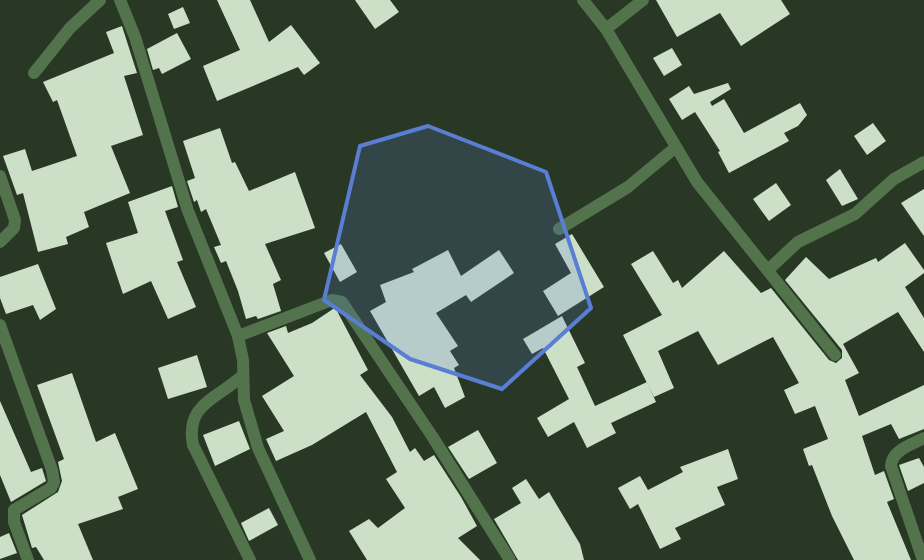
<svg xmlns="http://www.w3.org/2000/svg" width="924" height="560" font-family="'Crimson Pro',serif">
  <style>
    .building { fill: #cce0c8 }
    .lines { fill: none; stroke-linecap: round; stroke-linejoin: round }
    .minor { stroke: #52734c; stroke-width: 12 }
    .marked { fill: #5a7ed3; fill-opacity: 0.2; stroke: #5a7ed3; stroke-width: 4; stroke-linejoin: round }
  </style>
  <rect width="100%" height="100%" fill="#283825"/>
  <g class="building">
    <polygon points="217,0 250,0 269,42 291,25 320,63 304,75 298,67 217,101 203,66 240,50"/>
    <polygon points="355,0 390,0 399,12 375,29"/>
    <polygon points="656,0 781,0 790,14 741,46 720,13 677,37"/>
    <polygon points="183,7 190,23 174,29 168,14"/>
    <polygon points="122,26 137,73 124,76 143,135 111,146 130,193 84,212 89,227 66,237 68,244 38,252 23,193 17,195 3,156 25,149 32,171 77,156 57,100 53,102 43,82 114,53 106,32"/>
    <polygon points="177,33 191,59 162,74 159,68 153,70 147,49"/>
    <polygon points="672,48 682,65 664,76 653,58"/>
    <polygon points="728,83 731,89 710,102 712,106 724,99 744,133 800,103 807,115 798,126 784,133 789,141 729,173 718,152 720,151 695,112 682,120 669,99 689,86 694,94"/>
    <polygon points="873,123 886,141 867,155 854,136"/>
    <polygon points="220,128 232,163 235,162 249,191 295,172 315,228 265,244 281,280 273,284 281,311 258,319 256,316 246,319 238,291 226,261 221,263 214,247 221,245 206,209 201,212 197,200 194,202 187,181 195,178 183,141"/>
    <polygon points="840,169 858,199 842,206 826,180"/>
    <polygon points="776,183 791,205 769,221 753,199"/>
    <polygon points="172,186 178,207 165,211 183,260 177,262 196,307 168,319 151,281 123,294 106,243 138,233 128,202"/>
    <polygon points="924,189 924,236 901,203"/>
    <polygon points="572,234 604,287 558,316 543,291 571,273 555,244"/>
    <polygon points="905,243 924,270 924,273 905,287 924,318 924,352 898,312 843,344 859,373 845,380 859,416 924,385 924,429 899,439 891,424 862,436 875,475 884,471 894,499 887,502 911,560 854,560 832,516 812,465 809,466 803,449 828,439 815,406 795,414 784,390 799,383 773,337 718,365 698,331 658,351 674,388 654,397 623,335 662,315 631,264 653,251 673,283 678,280 682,288 724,251 761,293 771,288 829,360 836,363 842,358 842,350 785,280 806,257 829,279 876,258 878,262"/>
    <polygon points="341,244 357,272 340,282 324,253"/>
    <polygon points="448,250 461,276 499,250 514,273 471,302 466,295 436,313 458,346 450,351 459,365 454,368 465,397 445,408 434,387 419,396 370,311 386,302 380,285 414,272 412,269"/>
    <polygon points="38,264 56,309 40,320 33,305 6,314 0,298 0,277"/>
    <polygon points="333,309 336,309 368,370 360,375 392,417 410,452 415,448 424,461 434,455 461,497 477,526 458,538 480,560 367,560 349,531 369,519 378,528 405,508 386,479 397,472 366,412 312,445 276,461 266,439 284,431 262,396 294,376 267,333 286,326 288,333 312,323"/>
    <polygon points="562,316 585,363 577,367 595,406 647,382 656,402 611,423 616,433 587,448 574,422 548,437 537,418 569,399 543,348 532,354 523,339"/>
    <polygon points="197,355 207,387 168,399 158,368"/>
    <polygon points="72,373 96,442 115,433 138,489 118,497 123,509 78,524 93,560 44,560 36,547 32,548 22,515 58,492 62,481 58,462 64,459 37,385"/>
    <polygon points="0,401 31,472 42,468 46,481 11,502 0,475"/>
    <polygon points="239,421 250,449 215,466 203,435"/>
    <polygon points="478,430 497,463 469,479 448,447"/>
    <polygon points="728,449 738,479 717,487 725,505 675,528 681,539 660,549 638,504 630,509 618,488 640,476 648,490 683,472 680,467"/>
    <polygon points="919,458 924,467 924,483 908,491 899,465"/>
    <polygon points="526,479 539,499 549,492 580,544 584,560 518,560 494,519 521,503 512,488"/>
    <polygon points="269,508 278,525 249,541 241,523"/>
    <polygon points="9,533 17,553 0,559 0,537"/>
  </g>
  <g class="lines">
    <g class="minor">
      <polyline points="120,0 135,37 188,211 238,336 243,360 244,400 258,448 310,560"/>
      <polyline points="583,0 606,29 697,182 835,355"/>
      <polyline points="606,29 643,0"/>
      <polyline points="34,73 70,28 100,0"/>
      <polyline points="0,176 15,220 14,228 0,242"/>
      <polyline points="559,229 628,187 676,147"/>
      <polyline points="769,269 798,242 855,214 894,179 924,162"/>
      <polyline points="0,325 52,470 54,482 51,488 14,510 14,522 28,560"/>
      <polyline points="238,336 332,300 342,302 432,436 510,560"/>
      <path d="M242 376C217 399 185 404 193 445L250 560"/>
      <path d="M923 560 891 466C892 450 911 445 924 438"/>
    </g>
  </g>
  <path class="marked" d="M428 126 546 172 591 308 502 389 410 359 324 300 360 146Z"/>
</svg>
